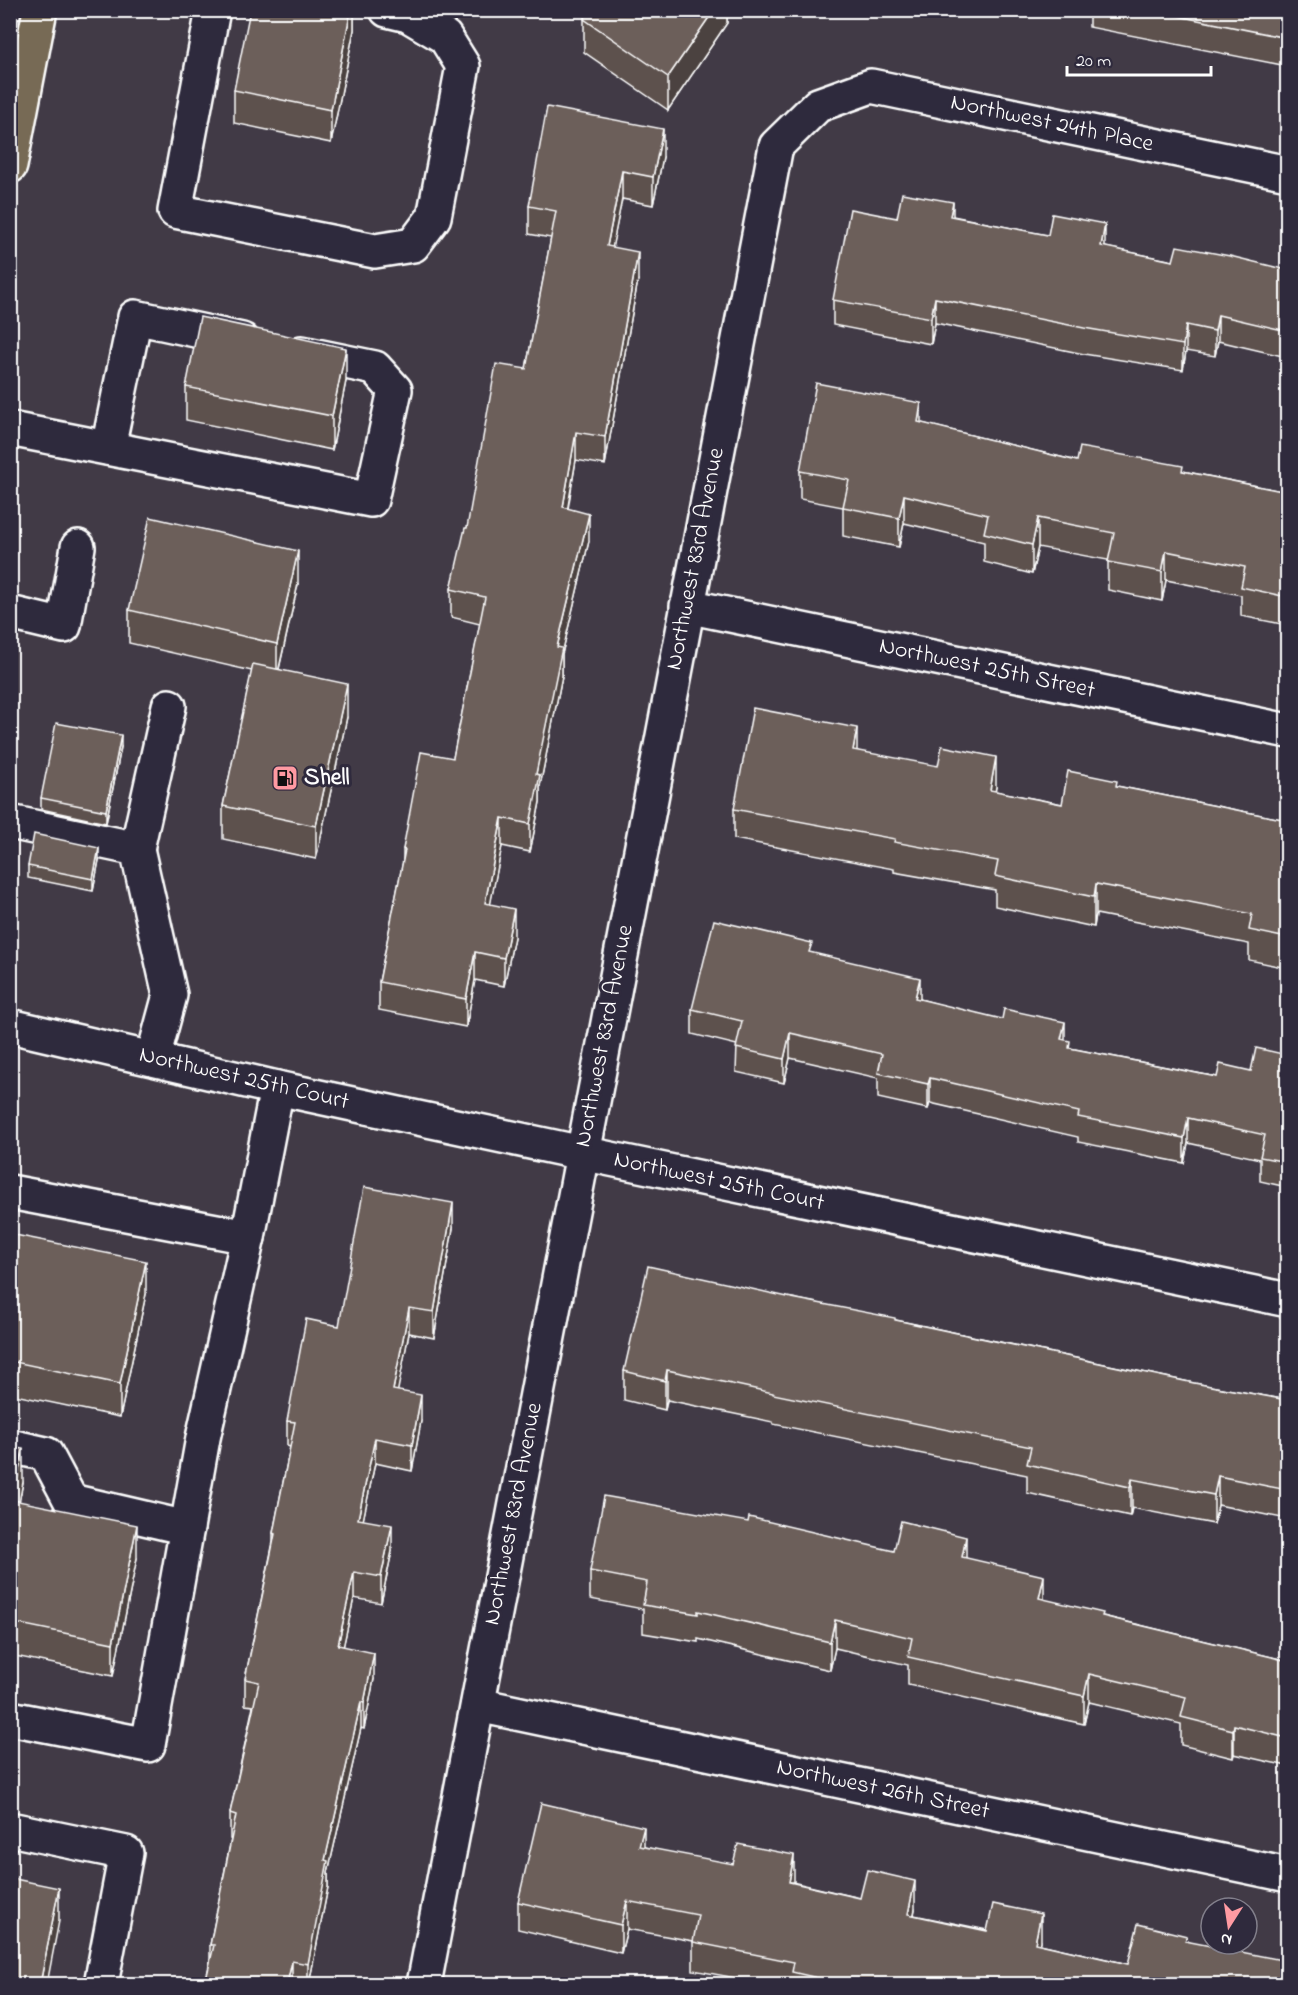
<svg xmlns="http://www.w3.org/2000/svg" width="1298" height="1995" font-family="'Indie Flower',sans-serif">
  <style>
    .lines { fill: none; stroke-linecap: round; stroke-linejoin: round }
    .minor-casing { stroke: #fff; stroke-width: 38 }
    .major-casing { stroke: #fff; stroke-width: 38 }
    .minor { stroke: #2f2a3d; stroke-width: 33 }
    .major { stroke: #776a54; stroke-width: 33 }
    .wall { fill: #5d514d; stroke: #fff; stroke-width: 1.5 }
    .shaded-wall { fill: #4c423f; stroke: #fff; stroke-width: 1.5 }
    .building { fill: #6c5e5a; stroke: #fff; stroke-width: 1.5 }
    .labels { text-anchor: middle; dominant-baseline: central; stroke-width: 6; stroke-linejoin: round; paint-order: stroke }
    .street-label { font-size: 24px; fill: #fff; stroke: #2f2a3d }
    .poi-label { font-size: 24px; font-weight: bold; fill: #fff; stroke: #2f2a3d; text-anchor: start }
  </style>
  <rect width="100%" height="100%" fill="#413a46"/>
  <filter id="ink" filterUnits="userSpaceOnUse"><feTurbulence type="fractalNoise" baseFrequency=".0167" numOctaves="2"/><feDisplacementMap in="SourceGraphic" scale="12" xChannelSelector="R" yChannelSelector="G"/><feConvolveMatrix kernelMatrix="1 2 1 2 8 2 1 2 1" color-interpolation-filters="sRGB"/></filter>
  <g filter="url(#ink)">
    <g class="lines">
      <g class="minor-casing">
        <g id="minor">
          <polyline points="213,10 175,211 375,251 413,245 434,217 463,66 445,37 408,15 387,10"/>
          <polyline points="10,429 371,500 395,390 375,368 302,353"/>
          <polyline points="108,448 135,317 242,340"/>
          <polyline points="687,606 1288,731"/>
          <polyline points="10,613 64,626 78,547"/>
          <polyline points="10,822 137,849 170,995 153,1058"/>
          <polyline points="137,849 169,706"/>
          <polyline points="10,1026 277,1088 582,1153 1288,1300"/>
          <polyline points="10,1192 248,1237 203,1438 148,1745 10,1718"/>
          <polyline points="248,1237 277,1088"/>
          <polyline points="10,1446 46,1454 71,1501 187,1528"/>
          <polyline points="478,1705 1288,1875"/>
          <polyline points="10,1829 126,1853 101,1984"/>
          <polyline points="424,1984 776,146 818,105 871,86 1288,173"/>
        </g>
      </g>
      <g class="major-casing">
        <polyline id="major" points="10,166 40,10"/>
      </g>
      <use href="#minor" class="minor"/>
      <use href="#major" class="major"/>
    </g>
    <g class="wall">
      <polygon points="354,10 354,30 331,143 234,123 234,90"/>
      <polygon points="727,10 727,23 668,110 584,52 584,19"/>
      <polygon points="1089,10 1287,10 1287,66 1089,27"/>
      <polygon points="663,157 653,205 622,199 612,247 638,280 605,465 576,460 568,509 589,541 562,654 562,676 540,786 540,802 530,852 502,846 490,904 514,937 504,986 475,980 466,1027 379,1010 379,982 403,861 403,849 453,758 480,624 451,617 451,589 467,528 526,369 551,238 529,234 529,206"/>
      <polygon points="953,216 1173,261 1287,270 1287,357 1218,341 1215,356 1186,351 1183,370 1084,354 935,323 931,344 833,325 833,300 897,218"/>
      <polygon points="346,381 332,450 186,420 186,387"/>
      <polygon points="921,423 1077,461 1183,471 1287,492 1287,625 1241,616 1241,595 1166,580 1162,601 1108,590 1108,560 1038,547 1032,574 984,562 984,542 904,523 899,547 843,536 843,507 800,499 800,471"/>
      <polygon points="298,584 279,669 347,717 316,859 223,839 223,806 252,671 129,643 129,610"/>
      <polygon points="121,747 106,823 41,809 41,798"/>
      <polygon points="857,751 996,787 995,791 1062,804 1117,786 1287,820 1287,968 1249,960 1249,944 1096,914 1094,927 995,906 995,890 894,872 894,869 734,839 734,809"/>
      <polygon points="99,860 93,891 28,878 28,866"/>
      <polygon points="812,953 920,999 1065,1040 1070,1048 1217,1077 1251,1071 1287,1055 1287,1187 1260,1181 1260,1159 1188,1143 1184,1163 1078,1142 1078,1137 930,1103 928,1109 878,1098 878,1078 790,1058 784,1083 736,1072 737,1045 692,1034 692,1009"/>
      <polygon points="453,1228 434,1338 409,1333 397,1391 421,1421 412,1471 375,1463 363,1520 392,1551 381,1603 354,1598 343,1647 374,1679 364,1729 361,1728 328,1872 328,1887 309,1984 205,1984 210,1961 210,1945 231,1839 230,1839 230,1813 253,1706 245,1705 245,1679 273,1542 273,1533 290,1447 287,1446 287,1421 339,1326"/>
      <polygon points="10,1234 146,1294 120,1417 10,1394"/>
      <polygon points="792,1298 1194,1383 1287,1400 1287,1516 1283,1515 1282,1518 1218,1505 1214,1524 1132,1508 1130,1516 1027,1493 1027,1475 773,1424 773,1422 667,1400 665,1410 624,1400 624,1371"/>
      <polygon points="10,1447 23,1482 19,1502 137,1558 113,1676 10,1655"/>
      <polygon points="894,1551 966,1558 1044,1600 1103,1616 1284,1660 1287,1644 1287,1766 1234,1754 1233,1758 1181,1745 1181,1724 1089,1702 1084,1724 908,1685 908,1665 835,1648 830,1670 698,1639 698,1642 643,1633 643,1609 590,1599 590,1571"/>
      <polygon points="644,1847 860,1898 915,1909 914,1915 1041,1941 1040,1944 1128,1964 1187,1941 1287,1984 767,1984 693,1970 693,1941 627,1929 621,1953 518,1929 518,1902"/>
    </g>
    <g class="shaded-wall">
      <polygon points="351,10 354,10 354,30 331,143 331,110"/>
      <polygon points="714,10 727,10 727,23 668,110 668,77"/>
      <polygon points="663,129 663,157 653,205 653,177"/>
      <polygon points="622,171 622,199 607,274 607,246"/>
      <polygon points="953,202 953,227 950,216"/>
      <polygon points="1105,224 1105,250 1101,246"/>
      <polygon points="638,252 638,280 605,465 605,437"/>
      <polygon points="935,298 935,323 931,344 931,318"/>
      <polygon points="1218,315 1218,341 1215,356 1215,331"/>
      <polygon points="1186,325 1186,351 1183,370 1183,345"/>
      <polygon points="346,348 346,381 332,450 332,416"/>
      <polygon points="921,403 921,432 918,422"/>
      <polygon points="576,432 576,460 563,535 563,507"/>
      <polygon points="904,495 904,523 899,547 899,518"/>
      <polygon points="589,514 589,541 562,654 562,676 540,786 540,802 530,852 530,824 536,774 557,647"/>
      <polygon points="1038,518 1038,547 1032,574 1032,545"/>
      <polygon points="298,551 298,584 277,677 277,644"/>
      <polygon points="1166,551 1166,580 1162,601 1162,572"/>
      <polygon points="347,684 347,717 316,859 316,826"/>
      <polygon points="857,728 857,758 853,750"/>
      <polygon points="121,735 121,747 106,823 106,811"/>
      <polygon points="996,757 996,787 990,820 990,790"/>
      <polygon points="502,818 502,846 485,931 485,903"/>
      <polygon points="99,848 99,860 93,891 93,879"/>
      <polygon points="1096,884 1096,914 1094,927 1094,897"/>
      <polygon points="514,909 514,937 504,986 504,958"/>
      <polygon points="475,952 475,980 466,1027 466,999"/>
      <polygon points="920,978 920,1003 915,998"/>
      <polygon points="1065,1022 1065,1047 1061,1039"/>
      <polygon points="790,1033 790,1058 784,1083 784,1059"/>
      <polygon points="930,1078 930,1103 928,1109 928,1084"/>
      <polygon points="1188,1118 1188,1143 1184,1163 1184,1138"/>
      <polygon points="453,1203 453,1228 434,1338 434,1312"/>
      <polygon points="146,1261 146,1294 120,1417 120,1384"/>
      <polygon points="409,1308 409,1333 393,1415 393,1390"/>
      <polygon points="667,1370 667,1400 665,1410 665,1381"/>
      <polygon points="421,1395 421,1421 412,1471 412,1445"/>
      <polygon points="375,1438 375,1463 358,1545 358,1519"/>
      <polygon points="23,1449 23,1482 13,1534 13,1500"/>
      <polygon points="1218,1476 1218,1505 1214,1524 1214,1495"/>
      <polygon points="1132,1479 1132,1508 1130,1516 1130,1487"/>
      <polygon points="1283,1486 1283,1515 1282,1518 1282,1489"/>
      <polygon points="137,1525 137,1558 113,1676 113,1643"/>
      <polygon points="392,1525 392,1551 381,1603 381,1577"/>
      <polygon points="966,1537 966,1565 962,1557"/>
      <polygon points="354,1572 354,1598 338,1671 338,1645"/>
      <polygon points="1044,1576 1044,1604 1039,1598"/>
      <polygon points="835,1620 835,1648 830,1670 830,1642"/>
      <polygon points="374,1653 374,1679 364,1729 364,1703"/>
      <polygon points="1089,1674 1089,1702 1084,1724 1084,1696"/>
      <polygon points="361,1702 361,1728 328,1872 328,1887 309,1984 308,1984 308,1964 325,1860"/>
      <polygon points="1234,1725 1234,1754 1233,1758 1233,1730"/>
      <polygon points="644,1827 644,1855 639,1846"/>
      <polygon points="794,1855 794,1882 789,1882"/>
      <polygon points="915,1881 915,1909 908,1942 908,1914"/>
      <polygon points="59,1888 59,1921 47,1984 40,1984"/>
      <polygon points="627,1901 627,1929 621,1953 621,1925"/>
      <polygon points="1041,1914 1041,1941 1035,1970 1035,1943"/>
      <polygon points="292,1961 292,1984 287,1984"/>
    </g>
    <g class="building">
      <polygon points="250,10 351,10 331,110 234,90"/>
      <polygon points="590,10 714,10 668,77 584,19"/>
      <polygon points="1148,10 1287,10 1287,38"/>
      <polygon points="547,107 663,129 653,177 622,171 607,246 638,252 605,437 576,432 563,507 589,514 557,647 562,648 536,774 540,775 530,824 502,818 485,903 514,909 504,958 475,952 466,999 379,982 405,850 403,849 421,752 453,758 485,597 451,589 465,528 467,528 496,364 526,369 556,211 529,206"/>
      <polygon points="902,193 953,202 950,216 1048,235 1052,214 1105,224 1101,246 1173,261 1177,246 1230,256 1287,270 1287,331 1218,315 1215,331 1186,325 1183,345 1084,328 935,298 931,318 833,300 850,209 897,218"/>
      <polygon points="200,317 346,348 332,416 186,387"/>
      <polygon points="816,383 921,403 918,422 1077,461 1080,447 1183,466 1182,471 1287,492 1287,597 1241,587 1245,567 1166,551 1162,572 1108,562 1114,533 1038,518 1032,545 984,533 988,515 904,495 899,518 843,507 849,480 800,471"/>
      <polygon points="150,517 298,551 277,644 129,610"/>
      <polygon points="253,664 347,684 316,826 223,806"/>
      <polygon points="753,708 857,728 853,750 938,766 942,746 996,757 990,790 1062,804 1068,771 1117,781 1116,786 1287,820 1287,938 1249,930 1252,914 1096,884 1094,897 995,876 998,861 894,842 895,839 734,809"/>
      <polygon points="56,723 121,735 106,811 41,798"/>
      <polygon points="34,834 99,848 93,879 28,866"/>
      <polygon points="714,920 812,943 809,952 920,978 915,998 1002,1019 1004,1009 1065,1022 1061,1039 1070,1041 1069,1048 1217,1077 1220,1064 1251,1071 1256,1048 1287,1055 1287,1162 1260,1157 1265,1135 1188,1118 1184,1138 1078,1117 1079,1112 930,1078 928,1084 878,1073 882,1054 790,1033 784,1059 736,1048 742,1021 692,1009"/>
      <polygon points="364,1187 453,1203 434,1312 409,1308 393,1390 421,1395 412,1445 375,1438 358,1519 392,1525 381,1577 354,1572 338,1645 374,1653 364,1703 361,1702 325,1860 328,1861 308,1964 292,1961 287,1984 205,1984 214,1945 210,1945 236,1815 230,1813 259,1682 245,1679 275,1534 273,1533 295,1422 287,1421 306,1319 339,1326"/>
      <polygon points="10,1234 146,1261 120,1384 10,1361"/>
      <polygon points="648,1266 792,1298 895,1318 895,1320 1194,1383 1287,1400 1287,1487 1283,1486 1282,1489 1218,1476 1214,1495 1132,1479 1130,1487 1027,1464 1031,1447 773,1394 773,1393 667,1370 665,1381 624,1371"/>
      <polygon points="10,1447 23,1449 13,1500 137,1525 113,1643 10,1622"/>
      <polygon points="604,1496 748,1522 749,1517 894,1551 901,1521 966,1537 962,1557 1044,1576 1039,1598 1103,1613 1102,1616 1284,1660 1287,1644 1287,1738 1234,1725 1233,1730 1181,1717 1186,1697 1089,1674 1084,1696 908,1657 912,1638 835,1620 830,1642 698,1611 698,1614 643,1605 647,1582 590,1571"/>
      <polygon points="541,1803 644,1827 639,1846 733,1864 738,1844 794,1855 789,1882 860,1898 867,1870 915,1881 908,1914 987,1931 993,1904 1041,1914 1035,1943 1128,1964 1138,1924 1187,1936 1185,1941 1287,1961 1287,1984 843,1984 792,1972 794,1962 693,1942 698,1915 627,1901 621,1925 518,1902"/>
      <polygon points="10,1878 59,1888 40,1984 10,1984"/>
    </g>
  </g>
  <defs>
    <g id="fuel-square" transform="scale(1.35)"><rect x="-9" y="-9" width="18" height="18" rx="4" fill="#ff9aa2" stroke="#2f2a3d"/><path d="M-5.5-6h7V0h2V4h1.3V-2.5L3-4.5l.8-.8L6-3V5H2.5V1h-1V6h-7ZM-4.2-4.7v3.2H.2V-4.7Z" fill="#111"/></g>
  </defs>
  <g fill-rule="evenodd">
    <use href="#fuel-square" x="285" y="778"/>
  </g>
  <g class="labels">
    <g class="street-label">
      <text transform="translate(1052 124) rotate(12)">Northwest 24th Place</text>
      <text transform="translate(696 559) rotate(-79)">Northwest 83rd Avenue</text>
      <text transform="translate(987 669) rotate(12)">Northwest 25th Street</text>
      <text transform="translate(605 1036) rotate(-79)">Northwest 83rd Avenue</text>
      <text transform="translate(244 1079) rotate(13)">Northwest 25th Court</text>
      <text transform="translate(719 1182) rotate(12)">Northwest 25th Court</text>
      <text transform="translate(514 1514) rotate(-79)">Northwest 83rd Avenue</text>
      <text transform="translate(883 1790) rotate(12)">Northwest 26th Street</text>
    </g>
    <g class="poi-label">
      <text x="304" y="778">Shell</text>
    </g>
  </g>
  <rect width="1298" height="1995" fill="none" stroke="#2f2a3d" stroke-width="36"/>
  <rect x="18" y="18" width="1262" height="1959" fill="none" stroke="#fff" stroke-width="2" filter="url(#ink)"/>
  <g transform="translate(1229 1926) rotate(192)"><circle r="28" fill="#2f2a3d" stroke="#827f8b" stroke-width="1.5"/>
  <path d="M0-4.5L10 22L0 15L-10 22Z" fill="#ff9aa2"/>
  <text y="-9" font-size="16" font-weight="bold" text-anchor="middle" fill="#ffffff">N</text>
  </g>
  <path d="M1067 66v9h144v-9" fill="none" stroke="#ffffff" stroke-width="3"/>
  <text x="1076" y="66" font-size="18" fill="#ffffff" stroke="#2f2a3d" stroke-width="4.5" paint-order="stroke">20 m</text>
</svg>
